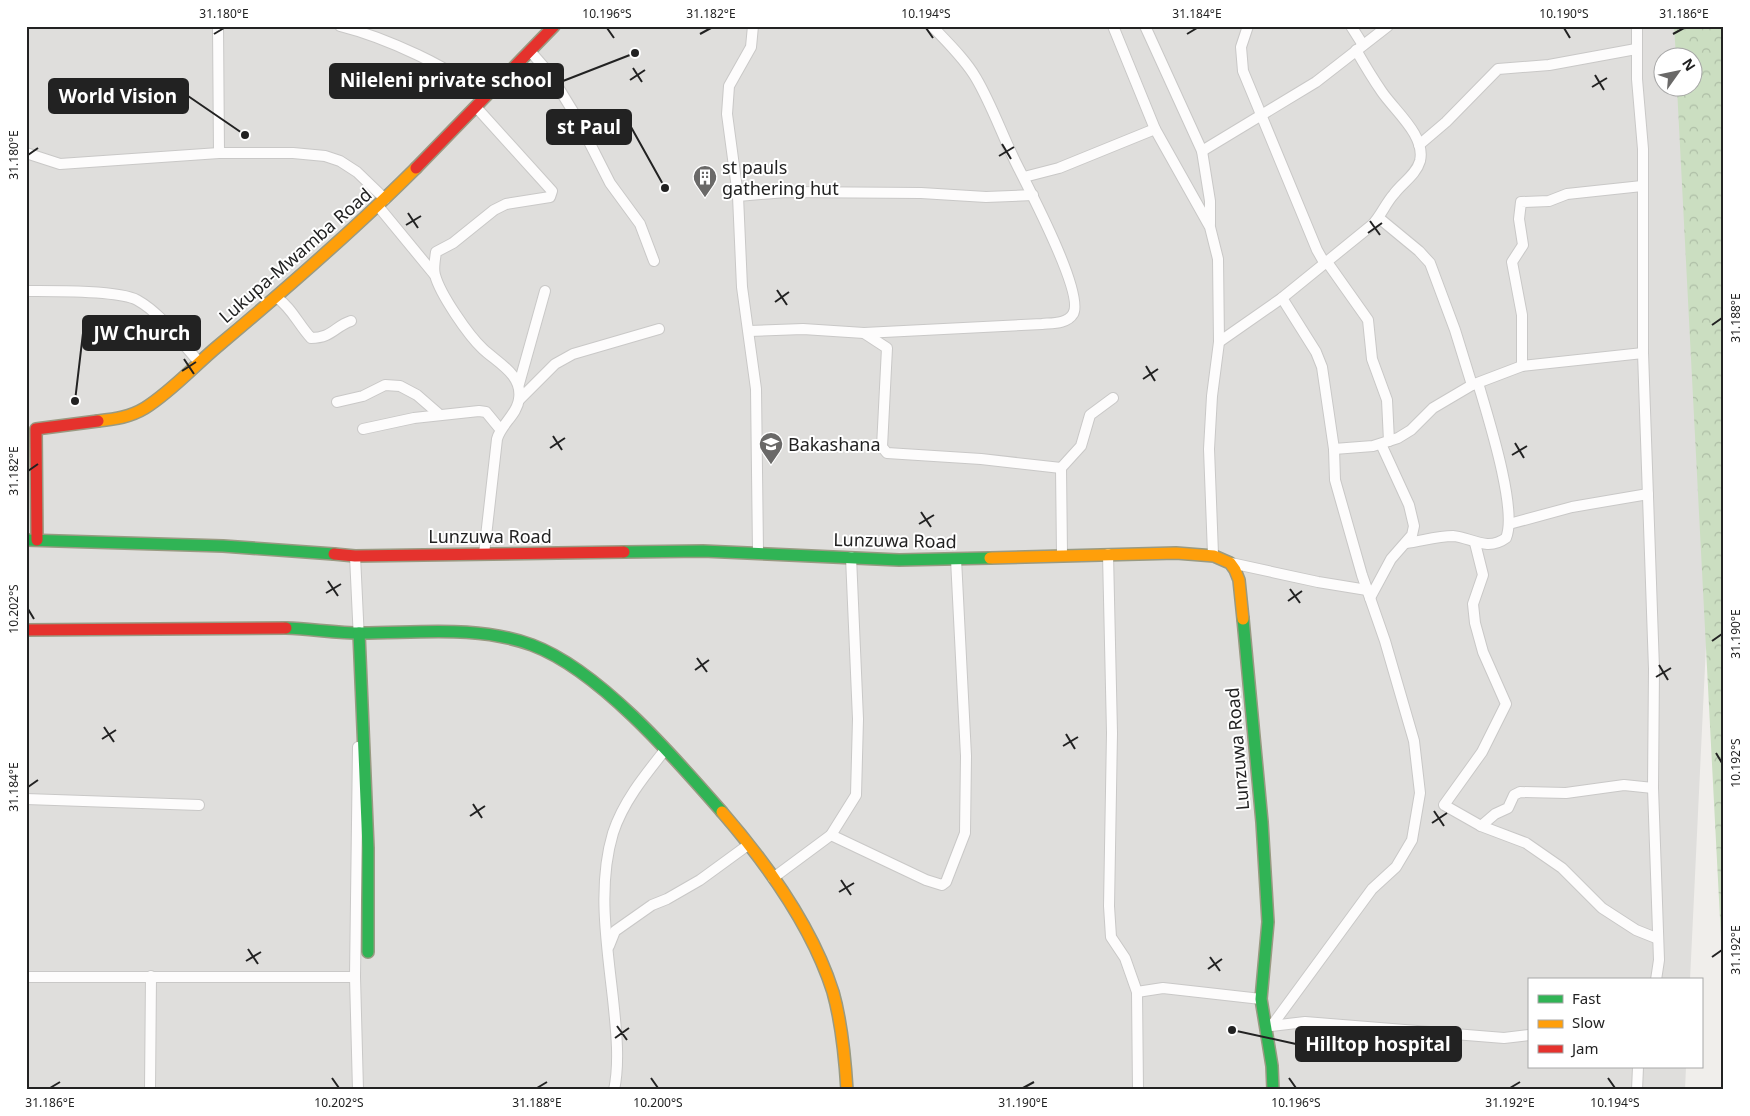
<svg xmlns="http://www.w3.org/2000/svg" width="1750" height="1116" font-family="'Noto Sans',sans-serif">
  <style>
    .residential { fill: #dfdedc }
    .forest { fill: url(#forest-crowns) }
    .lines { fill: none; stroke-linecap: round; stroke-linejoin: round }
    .street-casing { stroke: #c9c8c7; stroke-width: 12 }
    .fast-casing { stroke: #999a82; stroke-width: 14 }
    .slow-casing { stroke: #999a82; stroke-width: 14 }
    .jam-casing { stroke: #999a82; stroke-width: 14 }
    .street { stroke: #fdfcfc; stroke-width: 10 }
    .fast { stroke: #30b455; stroke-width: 11 }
    .slow { stroke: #ff9f0a; stroke-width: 11 }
    .jam { stroke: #e5322d; stroke-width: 11 }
    .ticks { fill: none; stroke: #222; stroke-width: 2 }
    .labels { text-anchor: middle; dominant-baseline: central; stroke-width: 4; stroke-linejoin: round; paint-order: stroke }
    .poi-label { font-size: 18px; fill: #222; stroke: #fff; text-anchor: start }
    .street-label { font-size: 18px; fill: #222; stroke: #fff }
    .leader { fill: none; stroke: #222; stroke-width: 2 }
    .callout-dot { fill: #222; stroke: #fff; stroke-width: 2 }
    .callout { fill: #222; stroke: #222; stroke-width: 2 }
    .callout-label { font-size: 19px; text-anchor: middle; font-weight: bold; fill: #fff }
    .neatline { fill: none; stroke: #222; stroke-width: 2 }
    .ticks-label { font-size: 12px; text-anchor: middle; fill: #222 }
  </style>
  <defs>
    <pattern id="forest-crowns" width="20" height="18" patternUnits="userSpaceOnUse" patternTransform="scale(1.25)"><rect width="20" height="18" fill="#cbdec1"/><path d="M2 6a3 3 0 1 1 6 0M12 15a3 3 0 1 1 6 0" fill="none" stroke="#aebea6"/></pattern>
  </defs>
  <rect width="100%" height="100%" fill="#f0eeeb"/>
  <polygon class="residential" points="26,26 1680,26 1682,57 1662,58 1662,88 1683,88 1708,604 1690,980 1529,980 1529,1067 1686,1067 1685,1090 26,1090"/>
  <polygon class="forest" points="1674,26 1724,26 1724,996 1677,88 1692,88 1692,58 1676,57"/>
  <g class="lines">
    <g class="street-casing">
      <g id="street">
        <polyline points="218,26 219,153"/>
        <path d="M340 26C376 35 463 69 482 100"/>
        <polyline points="753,26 751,47 729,86 727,114 738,196 742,287 756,389 758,552"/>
        <polyline points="1113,26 1155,129 1210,227 1218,259 1219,342 1212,396 1209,449 1213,554"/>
        <polyline points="1145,26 1202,151 1210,201 1210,224"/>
        <polyline points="1248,26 1241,47 1243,71 1317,250 1325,264"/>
        <polyline points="1351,26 1363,45"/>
        <polyline points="1637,26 1637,79 1643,149 1643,353 1654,669 1653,788 1659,960 1656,980"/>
        <polyline points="530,51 550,74 577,118 610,183 640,224 654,261"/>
        <path d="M476 107 552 191 550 197 506 204 494 210 453 243 436 252C435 259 433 269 435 275 440 294 468 335 483 349 498 363 523 375 519 399 517 415 501 424 497 439L484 554"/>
        <polyline points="1419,145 1446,122 1498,69 1549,65 1636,49"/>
        <polyline points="1202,151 1316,82 1388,26"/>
        <polyline points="26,153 60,164 219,153 293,153 325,156 340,161 357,172 385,199"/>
        <polyline points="1024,177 1059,168 1155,129"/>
        <polyline points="738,196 786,192 921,193 986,197 1033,195"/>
        <polyline points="378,206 434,274"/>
        <polyline points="1379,218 1419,251 1430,263 1455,330 1472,385"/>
        <polyline points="1327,262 1368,320 1372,359 1387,400 1389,441"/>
        <path d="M26 291C49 291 119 290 137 300 162 314 179 340 199 362"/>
        <path d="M276 297C292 308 298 324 311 338 332 338 335 326 351 321"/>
        <path d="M749 331 803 329 864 333 1042 324C1052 323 1067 324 1073 314 1085 295 1029 189 1018 167 1003 138 993 107 976 78 965 59 947 42 932 26"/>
        <polyline points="864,333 887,348 882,447 887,453 981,459 1061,468"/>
        <path d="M1219 342 1282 298 1372 225C1381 216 1385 204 1394 194 1402 183 1416 175 1420 161 1426 136 1395 111 1382 92 1373 79 1364 64 1356 50"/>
        <polyline points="1522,366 1522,315 1512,262 1523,245 1519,219 1521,202 1549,201 1567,194 1642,186"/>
        <polyline points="519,384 545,291"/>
        <polyline points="519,400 555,364 573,354 659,329"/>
        <polyline points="337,402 363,396 385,385 400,386 417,395 440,415"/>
        <polyline points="363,429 414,418 479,411 486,412 500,429"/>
        <polyline points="1334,449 1373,446 1398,438 1411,430 1433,408 1455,395 1472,385 1522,366 1643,353"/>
        <polyline points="1509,524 1572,507 1648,494"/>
        <path d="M1406 543C1421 541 1438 536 1453 536 1470 537 1487 552 1506 538 1518 510 1487 414 1478 383"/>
        <polyline points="1475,543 1483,575 1473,604 1475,623 1483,652 1506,704 1482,752 1444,805 1481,826 1526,843 1562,868 1602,908 1636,930 1656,938"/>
        <polyline points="1062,554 1061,468 1081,446 1090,415 1113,398"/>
        <polyline points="1108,554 1112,733 1109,906 1111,937 1125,958 1137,992 1138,1090"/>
        <polyline points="355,556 359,640"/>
        <polyline points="1231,563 1318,582 1367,590"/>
        <polyline points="1370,598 1391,559 1412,535 1414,526 1409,505 1381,444"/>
        <polyline points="26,799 199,805"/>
        <polyline points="1481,826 1495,814 1508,808 1514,795 1520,792 1566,793 1624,785 1653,788"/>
        <polyline points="831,835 926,880 942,885 946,882 965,833 966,756 956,559"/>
        <polyline points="773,878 831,835 856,795 858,719 851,557"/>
        <polyline points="609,946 615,931 652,905 667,899 700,880 748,845"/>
        <polyline points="26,977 355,977"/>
        <polyline points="1137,992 1163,988 1261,999"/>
        <polyline points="1273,1024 1372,889 1396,867 1412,840 1420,793 1414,741 1385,641 1362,575 1335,480 1334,449 1322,367 1316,352 1282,298"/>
        <polyline points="1271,1026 1305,1022 1504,1038 1529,1035"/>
        <polyline points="150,1090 151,976"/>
        <polyline points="358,1090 355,977 358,747"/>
        <path d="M614 1090C620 1062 616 1028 613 999 607 945 597 886 613 833 623 802 645 775 665 750"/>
        <polyline points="1637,1090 1638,1067"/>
      </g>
    </g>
    <g class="fast-casing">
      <g id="fast">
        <polyline points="26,540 223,546 334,554"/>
        <polyline points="624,552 703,551 899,560 990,558"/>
        <polyline points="1243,619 1262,822 1268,922 1261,999 1272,1066 1273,1090"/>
        <path d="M286 628C312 629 337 633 362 633 418 633 478 625 532 645 599 670 675 758 722 812"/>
        <polyline points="359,633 368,848 368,952"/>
      </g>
    </g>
    <g class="slow-casing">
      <g id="slow">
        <path d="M98 421C116 419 130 417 145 408 172 391 194 366 218 346 286 289 353 231 416 168"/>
        <polyline points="990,558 1176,553 1214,556 1230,563 1235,570 1239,580 1243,619"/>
        <path d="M722 812C767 864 812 926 833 992 842 1024 845 1057 847 1090"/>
      </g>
    </g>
    <g class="jam-casing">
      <g id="jam">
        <polyline points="416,168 554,26"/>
        <polyline points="37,540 36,429 98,421"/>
        <polyline points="334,554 355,556 624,552"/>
        <polyline points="26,630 286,628"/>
      </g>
    </g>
    <use href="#street" class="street"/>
    <use href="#fast" class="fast"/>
    <use href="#slow" class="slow"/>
    <use href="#jam" class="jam"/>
  </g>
  <path class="ticks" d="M607 28 614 38M926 28 933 38M1564 28 1570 38M214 34 224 28M700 34 711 28M1187 34 1197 28M1673 34 1684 28M633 68 642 82M1595 75 1604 90M630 80 645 70M1592 87 1607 78M1002 144 1011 159M28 155 38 148M999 156 1014 147M408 213 418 228M1370 221 1380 235M406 225 421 216M1368 233 1382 223M777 290 787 305M775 302 789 292M1712 325 1722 318M184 359 194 374M1146 366 1155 381M182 371 196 362M1143 379 1158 369M553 436 562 450M1515 443 1524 458M550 448 565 438M1512 455 1527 446M28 471 38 464M921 512 931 527M919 524 934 515M328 581 338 596M1290 589 1300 603M326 593 341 584M1288 601 1302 591M28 609 34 619M1712 641 1722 634M697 658 707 672M1659 665 1668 680M695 670 709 660M1656 677 1671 668M104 727 114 742M1066 734 1075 749M102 739 116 730M1063 746 1078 737M1716 753 1722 763M28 787 38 780M473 804 482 818M1434 811 1444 826M470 816 485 806M1432 823 1447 813M841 880 851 895M839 892 854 883M248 949 258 964M1210 957 1220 971M1712 957 1722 950M246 961 261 952M1208 969 1222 959M617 1026 627 1040M615 1038 629 1028M332 1078 339 1088M651 1078 658 1088M1289 1078 1296 1088M1608 1078 1615 1088M50 1088 60 1082M537 1088 547 1082M1023 1088 1034 1082M1510 1088 1520 1082"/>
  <defs>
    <g id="building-pin" transform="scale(1.25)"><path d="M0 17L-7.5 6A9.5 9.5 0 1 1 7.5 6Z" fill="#6a6968" stroke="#fff"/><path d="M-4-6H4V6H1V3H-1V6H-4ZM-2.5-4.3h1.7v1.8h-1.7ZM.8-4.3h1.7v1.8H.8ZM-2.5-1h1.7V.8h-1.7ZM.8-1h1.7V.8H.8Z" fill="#fff"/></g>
    <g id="school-pin" transform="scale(1.25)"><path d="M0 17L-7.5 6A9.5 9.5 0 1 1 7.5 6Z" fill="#6a6968" stroke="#fff"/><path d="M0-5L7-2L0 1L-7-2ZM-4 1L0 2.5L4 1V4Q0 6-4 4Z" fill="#fff"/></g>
  </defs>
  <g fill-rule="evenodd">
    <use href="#building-pin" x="705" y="177"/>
    <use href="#school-pin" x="771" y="444"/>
  </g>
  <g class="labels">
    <g class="poi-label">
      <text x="722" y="167">st pauls<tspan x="722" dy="21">gathering hut</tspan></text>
      <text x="788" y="444">Bakashana</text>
    </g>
    <g class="street-label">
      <text transform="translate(295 255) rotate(-41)">Lukupa-Mwamba Road</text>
      <text x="490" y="536">Lunzuwa Road</text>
      <text transform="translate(895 540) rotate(1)">Lunzuwa Road</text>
      <text transform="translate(1237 749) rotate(-95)">Lunzuwa Road</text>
    </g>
  </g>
  <path class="leader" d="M635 53L563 81M245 135L188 96M665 188L631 127M75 401L83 333M1232 1030L1296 1044"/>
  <g class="callout-dot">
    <circle cx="635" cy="53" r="5"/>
    <circle cx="245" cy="135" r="5"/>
    <circle cx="665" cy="188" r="5"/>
    <circle cx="75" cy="401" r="5"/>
    <circle cx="1232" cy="1030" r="5"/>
  </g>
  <g class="callout">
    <rect x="330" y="64" width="233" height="34" rx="5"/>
    <rect x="49" y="79" width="139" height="34" rx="5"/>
    <rect x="547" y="110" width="84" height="34" rx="5"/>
    <rect x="83" y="316" width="117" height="34" rx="5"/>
    <rect x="1296" y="1027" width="165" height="34" rx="5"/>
  </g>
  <g class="callout-label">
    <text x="446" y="87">Nileleni private school</text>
    <text x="118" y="103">World Vision</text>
    <text x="589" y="134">st Paul</text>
    <text x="142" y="340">JW Church</text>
    <text x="1378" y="1051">Hilltop hospital</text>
  </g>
  <rect width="1750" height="1116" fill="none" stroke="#ffffff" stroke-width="55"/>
  <rect x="1528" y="978" width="175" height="90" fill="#ffffff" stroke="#a7a7a7"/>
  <rect x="1538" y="995" width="25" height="8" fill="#30b455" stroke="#a7a7a7"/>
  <text x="1572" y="1004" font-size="15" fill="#222222">Fast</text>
  <rect x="1538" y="1020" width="25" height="8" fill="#ff9f0a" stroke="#a7a7a7"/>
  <text x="1572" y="1028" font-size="15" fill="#222222">Slow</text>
  <rect x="1538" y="1045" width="25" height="8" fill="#e5322d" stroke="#a7a7a7"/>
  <text x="1572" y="1054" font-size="15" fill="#222222">Jam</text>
  <g transform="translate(1678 72) rotate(57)"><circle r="24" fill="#ffffff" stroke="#a7a7a7"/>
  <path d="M0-4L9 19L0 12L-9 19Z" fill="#6a6968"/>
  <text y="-8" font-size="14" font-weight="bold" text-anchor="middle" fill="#222222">N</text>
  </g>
  <rect x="28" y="28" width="1694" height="1060" class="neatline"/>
  <g class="ticks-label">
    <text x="224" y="18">31.180°E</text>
    <text x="607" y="18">10.196°S</text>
    <text x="711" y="18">31.182°E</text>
    <text x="926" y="18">10.194°S</text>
    <text x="1197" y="18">31.184°E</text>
    <text x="1564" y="18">10.190°S</text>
    <text x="1684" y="18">31.186°E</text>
    <text transform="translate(14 155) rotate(-90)" y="4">31.180°E</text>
    <text transform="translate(1736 318) rotate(-90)" y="4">31.188°E</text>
    <text transform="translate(14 471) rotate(-90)" y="4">31.182°E</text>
    <text transform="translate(14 609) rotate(-90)" y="4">10.202°S</text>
    <text transform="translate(1736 634) rotate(-90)" y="4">31.190°E</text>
    <text transform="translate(1736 763) rotate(-90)" y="4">10.192°S</text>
    <text transform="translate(14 787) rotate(-90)" y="4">31.184°E</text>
    <text transform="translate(1736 950) rotate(-90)" y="4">31.192°E</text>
    <text x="50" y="1107">31.186°E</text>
    <text x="339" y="1107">10.202°S</text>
    <text x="537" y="1107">31.188°E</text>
    <text x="658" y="1107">10.200°S</text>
    <text x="1023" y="1107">31.190°E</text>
    <text x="1296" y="1107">10.196°S</text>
    <text x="1510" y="1107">31.192°E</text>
    <text x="1615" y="1107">10.194°S</text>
  </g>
</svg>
